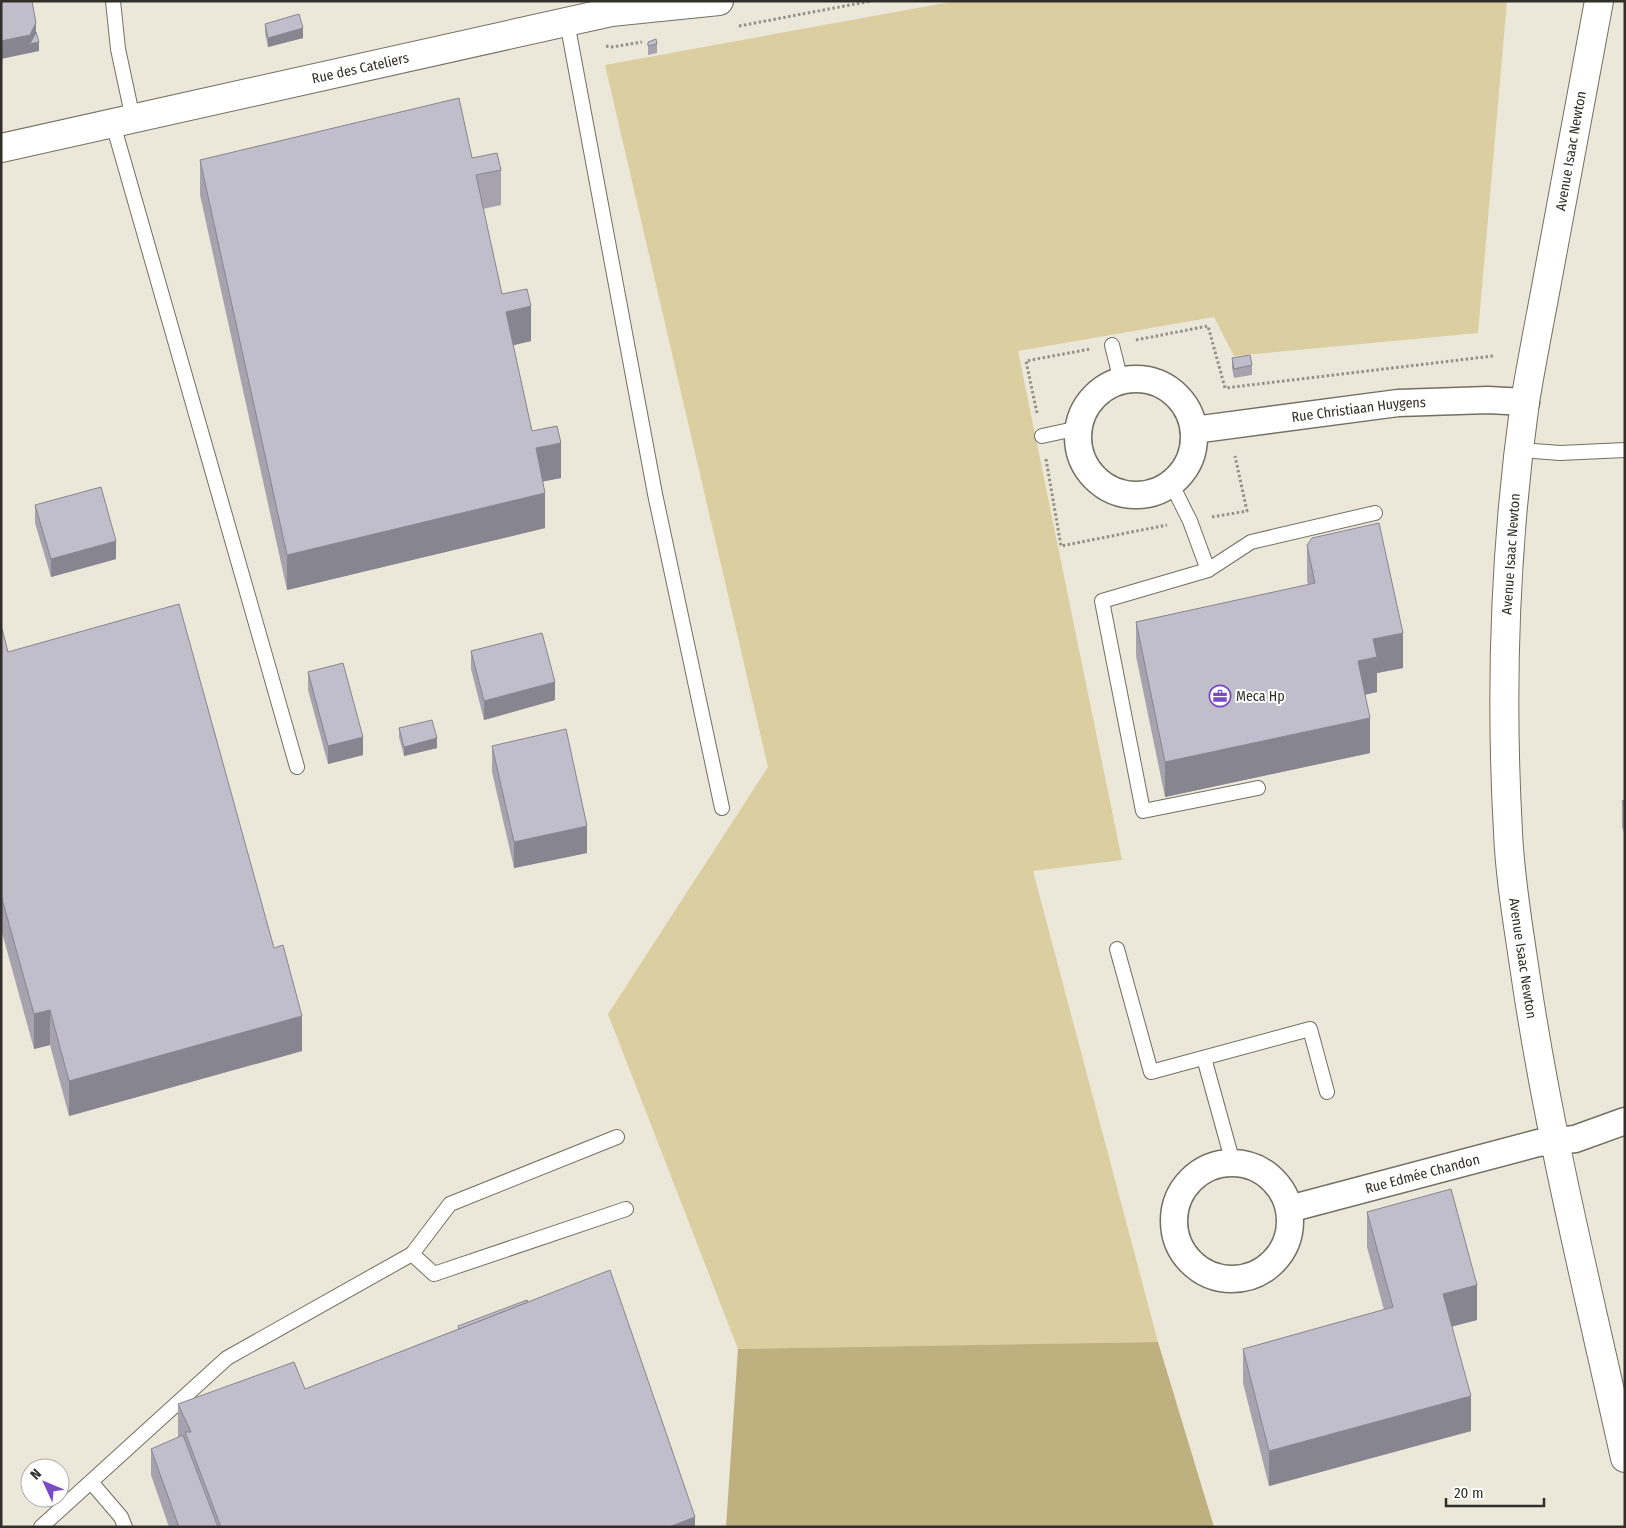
<svg xmlns="http://www.w3.org/2000/svg" width="1626" height="1528" font-family="'Fira Sans Condensed',sans-serif">
  <style>
    .green { fill: #dbcea0 }
    .forest { fill: #bfb07f }
    .lines { fill: none; stroke-linecap: round; stroke-linejoin: round }
    .lane-casing { stroke: #736f62; stroke-width: 16 }
    .street-casing { stroke: #736f62; stroke-width: 29 }
    .secondary-casing { stroke: #736f62; stroke-width: 30 }
    .path { stroke: #939085; stroke-width: 3; stroke-dasharray: 2.5 2.5; stroke-linecap: butt }
    .lane { stroke: #fff; stroke-width: 14 }
    .street { stroke: #fff; stroke-width: 26 }
    .secondary { stroke: #fff; stroke-width: 28 }
    .wall { fill: #a6a3af }
    .shaded-wall { fill: #87858f }
    .building { fill: #c1becc; stroke: #87858f }
    .labels { text-anchor: middle; dominant-baseline: central; stroke-width: 4; stroke-linejoin: round; paint-order: stroke }
    .street-label { font-size: 14px; fill: #312f29; stroke: #fff }
    .poi-label { font-size: 14px; fill: #312f29; stroke: #fff; text-anchor: start }
  </style>
  <rect width="100%" height="100%" fill="#ece8d9"/>
  <polygon class="green" points="956,1 1507,1 1478,333 1234,356 1214,317 1018,351 1122,860 1033,871 1158,1342 738,1349 608,1014 768,767 605,65"/>
  <polygon class="forest" points="1158,1342 1214,1527 726,1527 738,1349"/>
  <g class="lines">
    <g class="lane-casing">
      <g id="lane">
        <polyline points="113,1 118,49 133,119"/>
        <polyline points="567,22 655,494 722,808"/>
        <polyline points="113,124 297,767"/>
        <polyline points="1112,345 1121,381"/>
        <polyline points="1042,436 1079,428"/>
        <polyline points="1520,450 1560,453 1625,450"/>
        <polyline points="1171,483 1190,521 1208,570"/>
        <polyline points="1258,788 1143,811 1102,601 1208,570 1251,542 1375,513"/>
        <polyline points="1117,949 1151,1072 1310,1029 1327,1092"/>
        <polyline points="1204,1058 1233,1163"/>
        <polyline points="412,1254 434,1274 626,1209"/>
        <polyline points="91,1482 121,1517 125,1527"/>
        <polyline points="41,1527 227,1358 412,1254 450,1204 617,1137"/>
      </g>
    </g>
    <g class="street-casing">
      <g id="street">
        <circle cx="1136" cy="437" r="58"/>
        <path id="s1" d="M1194 430 1398 403 1488 400 1526 402"/>
        <circle cx="1232" cy="1221" r="58"/>
        <path id="s2" d="M1289 1209 1538 1143 1575 1139 1625 1121"/>
      </g>
    </g>
    <g class="secondary-casing">
      <g id="secondary">
        <path id="s3" d="M1599 1C1582 91 1566 181 1549 271 1541 315 1532 359 1525 402 1505 544 1500 689 1508 832 1510 881 1519 930 1526 979 1550 1140 1590 1299 1625 1458"/>
        <path id="s4" d="M1 148 611 12 719 1"/>
      </g>
    </g>
    <g class="path">
      <polyline points="739,26 871,1"/>
      <polyline points="606,46 612,47 642,42"/>
      <polyline points="1136,340 1208,326 1225,388 1493,356"/>
      <polyline points="1037,413 1026,361 1090,349"/>
      <polyline points="1046,459 1061,546 1167,525"/>
      <polyline points="1212,517 1247,511 1235,456"/>
    </g>
    <use href="#lane" class="lane"/>
    <use href="#street" class="street"/>
    <use href="#secondary" class="secondary"/>
  </g>
  <g class="wall">
    <polygon points="265,24 303,38 268,47 265,33"/>
    <polygon points="648,42 657,44 657,53 648,55"/>
    <polygon points="472,158 501,170 501,205 483,209 502,294 531,341 513,345 532,431 561,478 543,481 545,528 287,590 200,195 200,160"/>
    <polygon points="1232,358 1252,365 1252,375 1234,378 1232,368"/>
    <polygon points="35,505 116,559 51,577 35,523"/>
    <polygon points="1307,545 1403,668 1377,673 1377,692 1365,695 1370,753 1165,797 1136,656 1136,622 1308,585 1307,580"/>
    <polygon points="1,625 8,652 302,1051 69,1116 50,1045 34,1049 1,929"/>
    <polygon points="471,651 555,700 484,720 471,669"/>
    <polygon points="308,672 363,755 328,764 308,690"/>
    <polygon points="399,728 437,748 404,756 399,737"/>
    <polygon points="492,746 587,853 514,868 492,772"/>
    <polygon points="1625,800 1625,835 1622,827 1622,801"/>
    <polygon points="1367,1212 1477,1320 1452,1326 1471,1431 1269,1486 1243,1383 1243,1349 1384,1310 1367,1247"/>
    <polygon points="528,1302 695,1527 169,1527 151,1475 151,1449 178,1438 178,1404 305,1389 458,1329 458,1326"/>
  </g>
  <g class="shaded-wall">
    <polygon points="36,23 36,41 39,42 39,51 1,59 1,41"/>
    <polygon points="303,28 303,38 268,47 268,38"/>
    <polygon points="531,306 531,341 506,347 506,312"/>
    <polygon points="561,443 561,478 536,483 536,448"/>
    <polygon points="545,493 545,528 287,590 287,555"/>
    <polygon points="116,541 116,559 51,577 51,559"/>
    <polygon points="1403,633 1403,668 1377,673 1377,692 1358,696 1358,661 1373,639"/>
    <polygon points="555,682 555,700 484,720 484,701"/>
    <polygon points="1370,718 1370,753 1165,797 1165,762"/>
    <polygon points="363,737 363,755 328,764 328,746"/>
    <polygon points="437,738 437,748 404,756 404,747"/>
    <polygon points="587,826 587,853 514,868 514,842"/>
    <polygon points="50,1010 50,1045 34,1049 34,1014"/>
    <polygon points="302,1016 302,1051 69,1116 69,1081"/>
    <polygon points="1477,1285 1477,1320 1443,1329 1443,1294"/>
    <polygon points="1471,1396 1471,1431 1269,1486 1269,1451"/>
    <polygon points="695,1517 695,1527 669,1527"/>
  </g>
  <g class="building">
    <polygon points="1,1 32,1 36,23 30,35 1,41"/>
    <polygon points="299,14 303,28 268,38 265,24"/>
    <polygon points="36,32 39,42 30,44"/>
    <polygon points="656,39 657,44 648,46 648,42"/>
    <polygon points="459,98 472,158 497,153 501,170 476,175 502,294 527,289 531,306 506,312 532,431 557,426 561,443 536,448 545,493 287,555 200,160"/>
    <polygon points="1250,355 1252,365 1234,369 1232,358"/>
    <polygon points="101,487 116,541 51,559 35,505"/>
    <polygon points="1379,523 1403,633 1373,639 1377,657 1358,661 1370,718 1165,762 1136,622 1315,583 1307,545 1312,538"/>
    <polygon points="179,604 274,948 283,945 302,1016 69,1081 50,1010 34,1014 1,895 1,625 8,652"/>
    <polygon points="542,633 555,682 484,701 471,651"/>
    <polygon points="343,663 363,737 328,746 308,672"/>
    <polygon points="432,720 437,738 404,747 399,728"/>
    <polygon points="566,729 587,826 514,842 492,746"/>
    <polygon points="1625,800 1625,808 1622,801"/>
    <polygon points="1451,1189 1477,1285 1443,1294 1471,1396 1269,1451 1243,1349 1393,1307 1367,1212"/>
    <polygon points="610,1270 695,1517 669,1527 221,1527 185,1432 191,1432 178,1404 294,1362 305,1389"/>
    <polygon points="527,1300 528,1302 459,1329 458,1326"/>
    <polygon points="183,1435 218,1527 179,1527 151,1449"/>
  </g>
  <defs>
    <g id="office-ring" transform="scale(1.125)"><circle r="9.5" fill="#fff" stroke="#794cc5" stroke-width="1.5"/><path d="M-6-3h4V-5.5h4V-3h4V5H-6ZM-1-4.5V-3h2v-1.5ZM-6 0V1H6V0Z" fill="#794cc5"/></g>
  </defs>
  <g fill-rule="evenodd">
    <use href="#office-ring" x="1220" y="696"/>
  </g>
  <g class="labels">
    <g class="street-label">
      <text stroke="none"><textPath href="#s4" startOffset="368">Rue des Cateliers</textPath></text>
      <text transform="translate(1571 151) rotate(-80)">Avenue Isaac Newton</text>
      <text stroke="none"><textPath href="#s1" startOffset="166">Rue Christiaan Huygens</textPath></text>
      <text transform="translate(1511 554) rotate(-86)">Avenue Isaac Newton</text>
      <text stroke="none"><textPath href="#s3" startOffset="966">Avenue Isaac Newton</textPath></text>
      <text stroke="none"><textPath href="#s2" startOffset="138">Rue Edmée Chandon</textPath></text>
    </g>
    <g class="poi-label">
      <text x="1236" y="696">Meca Hp</text>
    </g>
  </g>
  <rect width="1626" height="1528" fill="none" stroke="#312f29" stroke-width="5"/>
  <g transform="translate(45 1483) rotate(314)"><circle r="24" fill="#ffffff" stroke="#adaca9"/>
  <path d="M0-4L9 19L0 12L-9 19Z" fill="#794cc5"/>
  <text y="-8" font-size="14" font-weight="bold" text-anchor="middle" fill="#312f29">N</text>
  </g>
  <path d="M1446 1498v8h98v-8" fill="none" stroke="#312f29" stroke-width="2.5"/>
  <text x="1454" y="1498" font-size="15" fill="#312f29" stroke="#ffffff" stroke-width="4" paint-order="stroke">20 m</text>
</svg>
